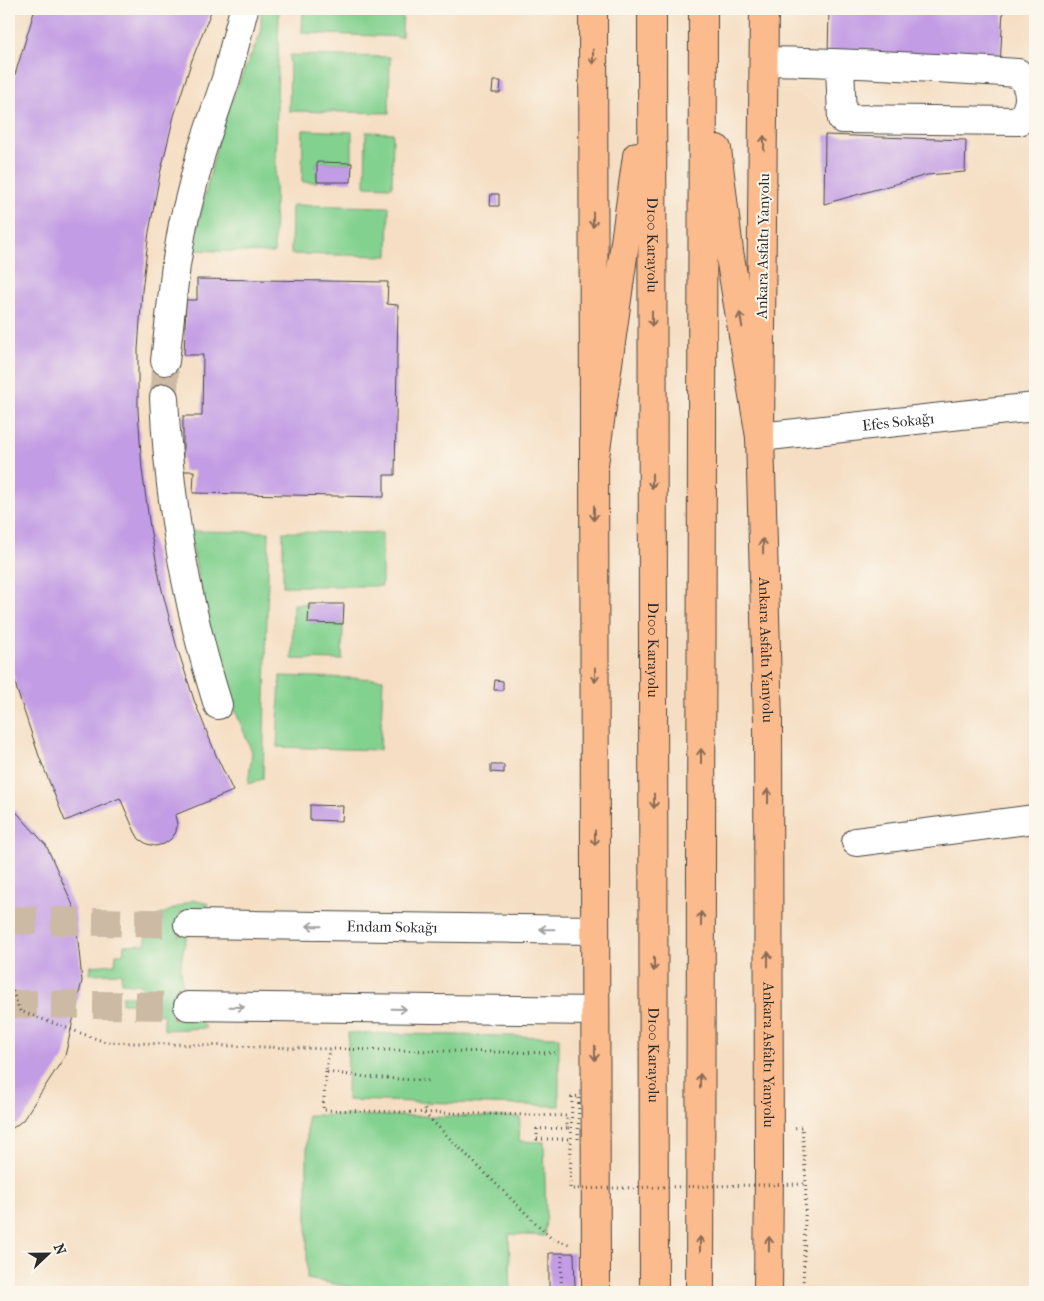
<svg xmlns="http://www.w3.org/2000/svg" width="1044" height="1301" font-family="'IM FELL French Canon',serif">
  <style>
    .green { fill: #83d18f; stroke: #577e5d }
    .building { fill: #c29ce4 }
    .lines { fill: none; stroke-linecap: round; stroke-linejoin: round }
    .minor-tunnel { stroke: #cdbaa5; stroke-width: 28; stroke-dasharray: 28 14; stroke-linecap: butt }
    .minor-casing { stroke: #494642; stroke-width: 30 }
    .major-casing { stroke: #494642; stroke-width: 30 }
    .highway-casing { stroke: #494642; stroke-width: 30 }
    .path { stroke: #494642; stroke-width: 3; stroke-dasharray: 1 4; stroke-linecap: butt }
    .minor { stroke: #fff; stroke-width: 28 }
    .major { stroke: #fbbb8d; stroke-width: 28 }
    .highway { stroke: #fbbb8d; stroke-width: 28 }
    .path-bridge { stroke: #494642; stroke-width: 3; stroke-dasharray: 1 4; stroke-linecap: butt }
    .oneway { stroke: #896c57 }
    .oneway2 { stroke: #a0a0a0 }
    .labels { text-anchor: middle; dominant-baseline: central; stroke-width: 4; stroke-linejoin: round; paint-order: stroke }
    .street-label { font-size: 15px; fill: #2b2b2b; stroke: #fbf7ec }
  </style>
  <rect width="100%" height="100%" fill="#fbf7ec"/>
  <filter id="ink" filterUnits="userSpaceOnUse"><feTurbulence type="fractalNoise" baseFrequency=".02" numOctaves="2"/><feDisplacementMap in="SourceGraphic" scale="10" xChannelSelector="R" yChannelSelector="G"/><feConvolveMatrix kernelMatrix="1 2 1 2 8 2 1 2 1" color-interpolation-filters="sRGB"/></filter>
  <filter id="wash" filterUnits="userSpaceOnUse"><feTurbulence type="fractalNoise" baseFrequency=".0096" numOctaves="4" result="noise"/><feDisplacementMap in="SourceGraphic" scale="20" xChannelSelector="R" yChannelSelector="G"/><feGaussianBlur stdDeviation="1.12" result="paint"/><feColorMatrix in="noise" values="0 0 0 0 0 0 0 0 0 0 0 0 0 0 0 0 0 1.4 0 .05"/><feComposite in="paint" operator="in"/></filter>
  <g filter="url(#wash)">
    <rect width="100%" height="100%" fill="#f5dec3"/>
    <g class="green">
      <polygon points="261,9 279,9 274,253 192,250 221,128 241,77 261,33"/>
      <polygon points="303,9 403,9 402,37 302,33"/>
      <polygon points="290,55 390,57 389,113 289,111"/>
      <polygon points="303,130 352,132 352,163 317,162 317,182 302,182"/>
      <polygon points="366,132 393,133 392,187 365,186"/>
      <polygon points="292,205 389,207 388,256 291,254"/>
      <polygon points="189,531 269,532 263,779 248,784 252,752 231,700 208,624"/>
      <polygon points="283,532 382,533 382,586 283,586"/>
      <polygon points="293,604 309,604 309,623 343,624 342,660 292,659"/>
      <polygon points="280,676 383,679 380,750 277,747"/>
      <path d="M193 900 209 904C202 915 192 926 187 937 174 972 183 1002 206 1028L164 1030V1015L150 1014 149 1003H122V996H142L143 985 122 983 121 973 90 974 91 966 115 964 116 954H123L124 945 145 944 149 920Z"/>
      <polygon points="348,1033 559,1037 559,1106 347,1100"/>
      <polygon points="307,1115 520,1117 519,1141 544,1142 546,1220 544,1236 509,1234 511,1292 379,1292 307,1279"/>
    </g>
    <g id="blocks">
      <g class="building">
        <polygon points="35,9 212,9 192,60 174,116 160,174 149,232 142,291 138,350 138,410 142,469 150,528 161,586 176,644 194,700 216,755 233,791 175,815 177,824 176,832 171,839 164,844 155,846 147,844 139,839 135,832 120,798 65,821 39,756 17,690 9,656 9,90 10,91"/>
        <polygon points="829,9 1003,9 1000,68 828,56"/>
        <polygon points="493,81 501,81 500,93 492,93"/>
        <polygon points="825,135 966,140 965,172 927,175 824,204"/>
        <polygon points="317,162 352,163 351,182 317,182"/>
        <polygon points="491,194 499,194 499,206 490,206"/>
        <polygon points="197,279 388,282 387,304 398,305 395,475 384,475 384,497 193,493 194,471 183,471 183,416 202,416 203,355 184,355 186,300 197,300"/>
        <polygon points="309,604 344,604 343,624 308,623"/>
        <polygon points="495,680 503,681 503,690 494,690"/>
        <polygon points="491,765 504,765 504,773 491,772"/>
        <polygon points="9,804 46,845 75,910 82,981 65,1056 23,1120 9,1131"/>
        <polygon points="310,805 343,806 342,821 310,820"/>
        <polygon points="549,1253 574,1253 575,1288 549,1289"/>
      </g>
    </g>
  </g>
  <g filter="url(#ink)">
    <use href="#blocks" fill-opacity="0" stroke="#494642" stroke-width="1"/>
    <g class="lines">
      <g class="minor-tunnel">
        <polyline points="164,398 165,361"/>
        <polyline points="9,920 188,924"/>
        <polyline points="9,1004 188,1006"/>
      </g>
      <g class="minor-casing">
        <g id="minor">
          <path d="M764 61C849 62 933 68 1018 73 1032 88 1033 105 1019 121L842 119 840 64"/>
          <polyline points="165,361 176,265 183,224 201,153 226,79 244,9"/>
          <path d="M164 398C169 505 186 603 218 705"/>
          <path id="s1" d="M760 437 1035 407"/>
          <polyline points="856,842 1035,819"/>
          <path id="s2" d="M188 924 595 930"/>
          <polyline points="188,1006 595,1011"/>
        </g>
      </g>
      <g class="major-casing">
        <g id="major">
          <polyline points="593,9 596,1292"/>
          <path id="s3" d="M764 9 760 437 768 722 769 1169 768 1292"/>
        </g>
      </g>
      <g class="highway-casing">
        <g id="highway">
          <path id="s4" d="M652 9 654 1292"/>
          <polyline points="717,149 729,251 760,437"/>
          <polyline points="594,464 637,156"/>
          <polyline points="700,1292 703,9"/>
        </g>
      </g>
      <g class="path">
        <polyline points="9,982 20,1011 105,1042 329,1049 326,1072 367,1077 430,1081"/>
        <polyline points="329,1049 557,1053"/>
        <polyline points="326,1072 323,1110 567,1116 567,1128 570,1128"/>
        <polyline points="426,1104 424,1113 552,1239 572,1245"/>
        <polyline points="567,1128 537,1129 537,1139 570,1139"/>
        <polyline points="793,1287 793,1289 803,1289 806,1184 802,1127 794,1128"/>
        <polyline points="561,1292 562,1253"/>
      </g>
      <use href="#minor" class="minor"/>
      <use href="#major" class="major"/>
      <use href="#highway" class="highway"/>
      <polyline class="path-bridge" points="578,1139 579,1096 572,1097 570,1189 806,1184"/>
    </g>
    <defs><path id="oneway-shaft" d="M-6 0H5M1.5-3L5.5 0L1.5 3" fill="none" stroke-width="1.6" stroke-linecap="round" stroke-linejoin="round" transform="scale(1.25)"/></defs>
    <g class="oneway">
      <use href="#oneway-shaft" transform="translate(593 57) rotate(90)"/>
      <use href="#oneway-shaft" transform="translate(764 143) rotate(-90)"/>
      <use href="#oneway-shaft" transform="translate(593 220) rotate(90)"/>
      <use href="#oneway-shaft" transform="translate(652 319) rotate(90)"/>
      <use href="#oneway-shaft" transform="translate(741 320) rotate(-100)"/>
      <use href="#oneway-shaft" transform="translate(652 481) rotate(90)"/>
      <use href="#oneway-shaft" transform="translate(594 513) rotate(90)"/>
      <use href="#oneway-shaft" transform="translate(763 546) rotate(-91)"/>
      <use href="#oneway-shaft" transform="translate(595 675) rotate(90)"/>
      <use href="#oneway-shaft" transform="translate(701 756) rotate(-90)"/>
      <use href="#oneway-shaft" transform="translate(768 796) rotate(-90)"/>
      <use href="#oneway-shaft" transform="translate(654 801) rotate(90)"/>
      <use href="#oneway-shaft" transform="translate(595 838) rotate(90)"/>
      <use href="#oneway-shaft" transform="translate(701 919) rotate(-90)"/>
      <use href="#oneway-shaft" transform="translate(768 959) rotate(-90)"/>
      <use href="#oneway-shaft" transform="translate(654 964) rotate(90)"/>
      <use href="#oneway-shaft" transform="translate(595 1053) rotate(90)"/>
      <use href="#oneway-shaft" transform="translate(700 1081) rotate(-90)"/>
      <use href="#oneway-shaft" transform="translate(700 1244) rotate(-90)"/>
      <use href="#oneway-shaft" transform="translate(769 1244) rotate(-89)"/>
    </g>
    <g class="oneway2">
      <use href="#oneway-shaft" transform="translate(314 926) rotate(-179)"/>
      <use href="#oneway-shaft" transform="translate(547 929) rotate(-179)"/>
      <use href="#oneway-shaft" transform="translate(237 1007) rotate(1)"/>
      <use href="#oneway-shaft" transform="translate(399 1009) rotate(1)"/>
    </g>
  </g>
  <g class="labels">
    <g class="street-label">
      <text stroke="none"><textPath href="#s4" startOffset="236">D100 Karayolu</textPath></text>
      <text transform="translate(763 246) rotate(-89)">Ankara Asfaltı Yanyolu</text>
      <text stroke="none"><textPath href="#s1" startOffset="139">Efes Sokağı</textPath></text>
      <text stroke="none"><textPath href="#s4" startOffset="641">D100 Karayolu</textPath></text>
      <text stroke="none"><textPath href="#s3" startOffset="641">Ankara Asfaltı Yanyolu</textPath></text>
      <text stroke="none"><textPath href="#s2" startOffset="204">Endam Sokağı</textPath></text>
      <text stroke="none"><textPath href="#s4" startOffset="1046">D100 Karayolu</textPath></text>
      <text stroke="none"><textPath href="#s3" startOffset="1046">Ankara Asfaltı Yanyolu</textPath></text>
    </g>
  </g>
  <rect width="1044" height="1301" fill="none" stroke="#fbf7ec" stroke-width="30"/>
  <g transform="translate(48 1254) rotate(68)" stroke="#fbf7ec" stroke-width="4" paint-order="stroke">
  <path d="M0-4L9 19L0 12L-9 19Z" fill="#2b2b2b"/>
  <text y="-8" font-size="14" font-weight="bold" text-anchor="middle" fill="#2b2b2b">N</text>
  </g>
</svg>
